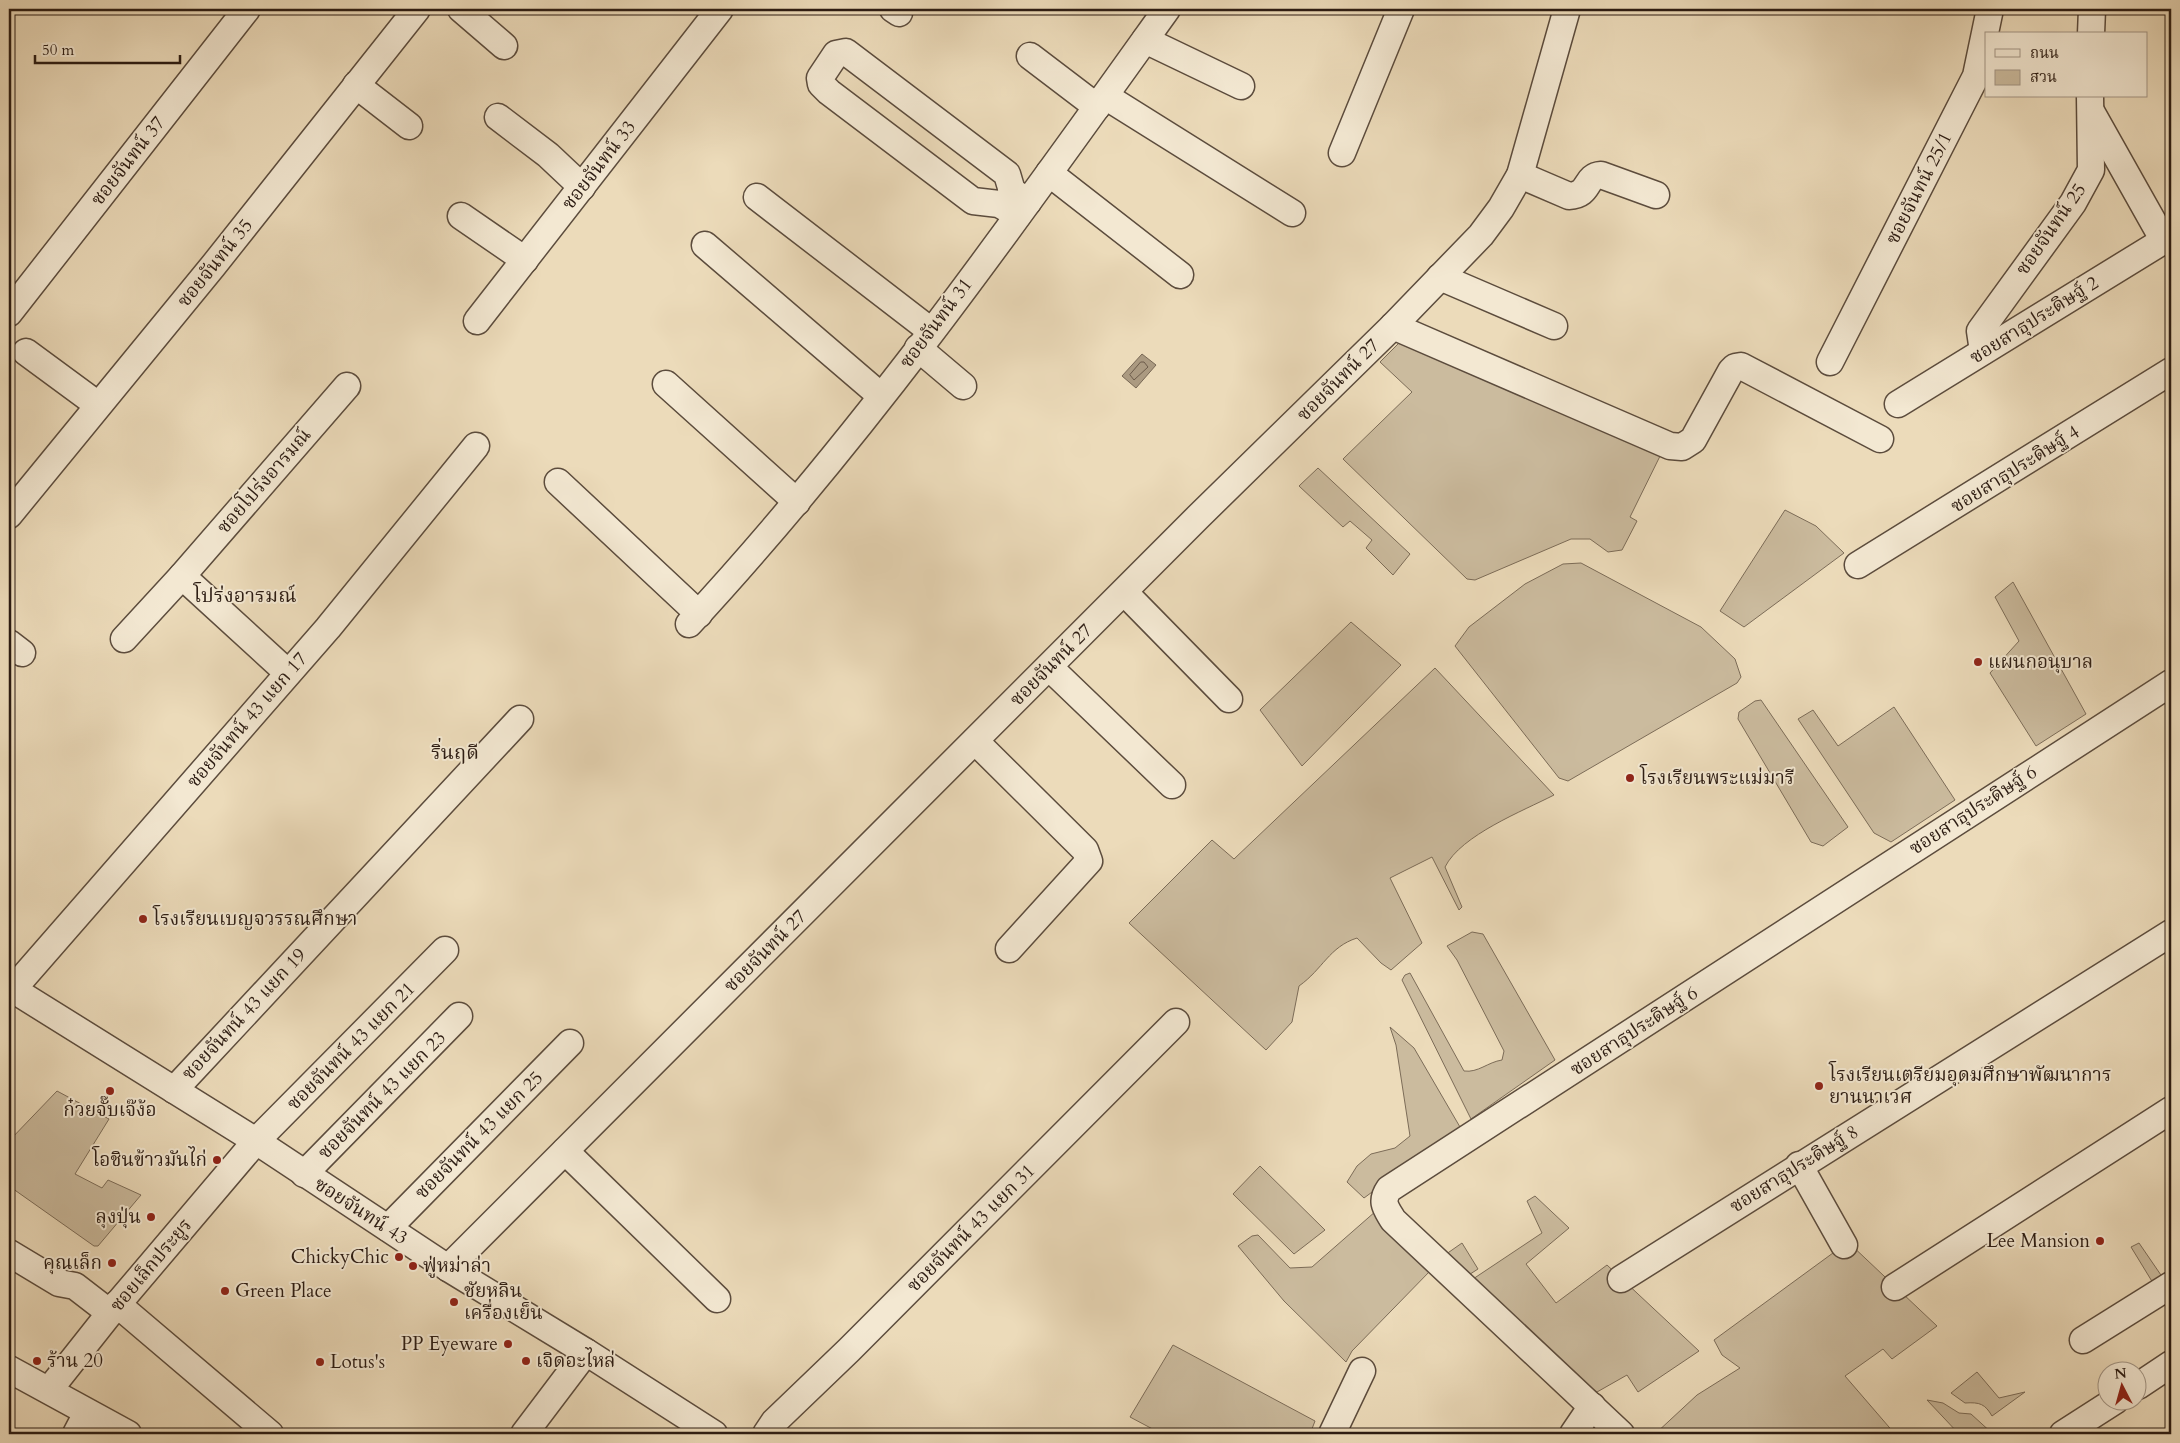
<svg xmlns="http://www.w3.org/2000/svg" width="2180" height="1443" font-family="Cardo,'Noto Serif Thai',serif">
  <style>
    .green { fill: #cbbb9e; stroke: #7c6c58 }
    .water { fill: #ab9a81; stroke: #786855 }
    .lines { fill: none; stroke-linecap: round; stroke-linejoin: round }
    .shore { stroke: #6c5b4a; stroke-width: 1 }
    .minor-casing { stroke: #5c4c3d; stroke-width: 29 }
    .minor { stroke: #f3e8d2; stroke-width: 26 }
    .poi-dot { fill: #8f2418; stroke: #f3e8d2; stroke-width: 2 }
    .labels { text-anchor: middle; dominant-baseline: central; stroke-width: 4; stroke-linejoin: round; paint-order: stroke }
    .street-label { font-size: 19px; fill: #2c1c13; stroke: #f3e8d2 }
    .poi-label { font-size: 19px; fill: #2c1c13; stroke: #f3e8d2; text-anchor: start }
    .neighbourhood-label { font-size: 20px; fill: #2c1c13; stroke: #f3e8d2 }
  </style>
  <rect width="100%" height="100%" fill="#ecdbba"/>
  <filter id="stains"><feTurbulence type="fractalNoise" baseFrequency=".004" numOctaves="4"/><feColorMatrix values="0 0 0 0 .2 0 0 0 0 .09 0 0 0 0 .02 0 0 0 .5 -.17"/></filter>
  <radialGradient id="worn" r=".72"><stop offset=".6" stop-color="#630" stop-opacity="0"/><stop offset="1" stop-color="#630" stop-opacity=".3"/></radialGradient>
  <g class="green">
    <polygon points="1407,335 1664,448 1630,517 1637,521 1622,550 1608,552 1590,539 1571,539 1475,580 1467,579 1343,459 1412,392 1380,362"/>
    <polygon points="1318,468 1410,554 1393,575 1366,548 1372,540 1350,521 1343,527 1299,486"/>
    <polygon points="1785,510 1816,526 1844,553 1744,627 1720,611"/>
    <polygon points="1581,563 1701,627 1735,659 1741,677 1737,683 1568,781 1559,778 1455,646 1469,627 1525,584 1563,564"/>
    <polygon points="2013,582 2086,714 2036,746 1990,673 2019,641 1995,597"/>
    <polygon points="1351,622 1401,665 1302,766 1260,710"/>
    <path d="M1435 668 1554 795C1523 811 1461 835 1445 867L1462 907 1459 910 1432 857 1390 878 1422 943 1391 970 1381 963 1357 938C1329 947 1323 969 1299 986L1292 1022 1266 1050 1129 923 1212 840 1234 859Z"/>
    <polygon points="1761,700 1848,827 1823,846 1811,842 1738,719 1739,712 1755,701"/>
    <polygon points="1894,707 1955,800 1891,842 1874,833 1798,719 1813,710 1838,746"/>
    <path d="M1472 932 1483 934 1555 1060 1471 1119 1402 980 1405 975 1410 973 1464 1071C1478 1073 1488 1062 1502 1060L1504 1051 1457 960 1447 946Z"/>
    <polygon points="1390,1027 1414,1048 1460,1127 1364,1198 1347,1182 1357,1166 1371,1154 1395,1148 1410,1136 1396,1045"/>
    <polygon points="57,1091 109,1119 75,1174 102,1188 108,1180 141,1195 98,1246 94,1246 9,1186 9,1141"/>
    <polygon points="1260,1166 1325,1230 1294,1254 1233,1194"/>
    <polygon points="1535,1196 1569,1228 1526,1264 1556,1303 1607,1265 1699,1351 1638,1392 1627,1375 1597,1392 1542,1352 1467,1283 1542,1233 1527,1201"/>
    <polygon points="1376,1211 1431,1270 1352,1351 1346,1362 1284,1301 1238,1246 1252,1236 1258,1235 1290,1268 1312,1267"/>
    <polygon points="1848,1242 1937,1326 1892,1359 1883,1349 1845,1376 1895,1434 1655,1434 1697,1395 1740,1368 1722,1355 1714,1340"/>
    <polygon points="1462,1243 1478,1269 1464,1278 1442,1257"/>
    <polygon points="2139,1243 2163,1278 2153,1283 2131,1247"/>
    <polygon points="1173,1345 1315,1421 1310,1434 1162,1434 1130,1417"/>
    <path d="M1977 1372 1999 1398 2025 1392 1992 1416C1985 1404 1980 1402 1965 1403L1951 1393Z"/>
    <polygon points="1927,1400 1943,1403 1959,1413 1971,1414 1993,1434 1959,1434"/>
  </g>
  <polygon class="water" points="1142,354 1156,365 1136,388 1122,376"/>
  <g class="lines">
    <polygon class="shore" points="1141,362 1144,362 1148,367 1134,380 1130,375"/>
    <g class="minor-casing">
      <g id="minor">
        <polyline points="461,9 504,46"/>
        <polyline points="893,9 899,13"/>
        <polyline points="2091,34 2092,9"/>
        <polyline points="1145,40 1241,86"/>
        <polyline points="1030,56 1097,107"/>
        <polyline points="356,85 409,126"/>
        <polyline points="1105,96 1292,213"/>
        <polyline points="2092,113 2164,241"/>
        <polyline points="498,117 548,155 582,187"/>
        <polyline points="1342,153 1401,9"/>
        <polyline points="1049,173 1180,275"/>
        <path d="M1520 175 1569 196C1591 195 1584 176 1601 175L1656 195"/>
        <polyline points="757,197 931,331"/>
        <polyline points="1018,215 999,204 973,201 829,92 821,84 820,78 836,54 846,52 1007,174 1012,191 1028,202"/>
        <polyline points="461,216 525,260"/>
        <polyline points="705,245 881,396"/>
        <polyline points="1440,277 1554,326"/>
        <polyline points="9,313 247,9"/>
        <polyline points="477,321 720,9"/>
        <polyline points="1393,326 1670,446 1682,447 1693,440 1731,371 1735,367 1741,366 1880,439"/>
        <polyline points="918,348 963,386"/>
        <polyline points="1983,351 1980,331 2073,203 2091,170 2090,96"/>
        <polyline points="26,352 98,405"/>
        <polyline points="1830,362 1976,76 1990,9"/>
        <polyline points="666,384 797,502"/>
        <polyline points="1898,404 2171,236"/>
        <polyline points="558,482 699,614"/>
        <polyline points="9,515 213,266 417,9"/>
        <polyline points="1858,565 2171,371"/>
        <polyline points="182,576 288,673"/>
        <polyline points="1124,592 1229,699"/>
        <path d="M689 624C865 434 1016 220 1167 9"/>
        <polyline points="124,639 182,576 347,386"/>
        <polyline points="9,643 22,653"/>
        <polyline points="1049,667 1172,785"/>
        <polyline points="975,741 1085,850 1089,861 1009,949"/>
        <polyline points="9,987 256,1141 448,1268 586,1352 714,1434"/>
        <polyline points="13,989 328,628 476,446"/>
        <polyline points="174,1090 520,719"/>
        <polyline points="565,1151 717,1299"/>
        <polyline points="1799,1165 1844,1245"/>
        <polyline points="304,1174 459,1016"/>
        <polyline points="388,1228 570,1043"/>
        <polyline points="9,1253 59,1283 75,1286 110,1313"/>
        <polyline points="448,1268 1198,517 1393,326 1481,235 1501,208 1520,175 1567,9"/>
        <polyline points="1621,1279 2171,933"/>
        <polyline points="1895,1287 2171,1110"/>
        <polyline points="117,1304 270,1434"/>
        <polyline points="2083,1340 2171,1285"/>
        <polyline points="9,1369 128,1434"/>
        <polyline points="2138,1386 2171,1364"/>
        <polyline points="49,1390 110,1313 256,1141 445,950"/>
        <polyline points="76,1434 87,1413"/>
        <polyline points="524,1434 586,1352"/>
        <polyline points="766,1434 774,1422 849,1350 1176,1022"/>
        <polyline points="1332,1434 1362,1371"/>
        <polyline points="1573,1434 1592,1406"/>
        <path d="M1621 1434 1393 1220C1386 1208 1380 1202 1389 1189L2171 683"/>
        <polyline points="2063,1434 2116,1400"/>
      </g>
    </g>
    <use href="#minor" class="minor"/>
  </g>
  <g class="poi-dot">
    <circle cx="1978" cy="662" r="5"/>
    <circle cx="1630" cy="778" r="5"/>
    <circle cx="143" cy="919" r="5"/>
    <circle cx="1819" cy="1086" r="5"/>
    <circle cx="110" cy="1091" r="5"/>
    <circle cx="217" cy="1160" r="5"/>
    <circle cx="151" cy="1217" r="5"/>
    <circle cx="2100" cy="1241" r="5"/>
    <circle cx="399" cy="1257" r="5"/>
    <circle cx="112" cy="1263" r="5"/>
    <circle cx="413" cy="1266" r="5"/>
    <circle cx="225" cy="1291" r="5"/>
    <circle cx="454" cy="1302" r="5"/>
    <circle cx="508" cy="1344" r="5"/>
    <circle cx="37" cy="1361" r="5"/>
    <circle cx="526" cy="1361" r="5"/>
    <circle cx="320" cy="1362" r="5"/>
  </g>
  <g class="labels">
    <g class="street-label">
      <text transform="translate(128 161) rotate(-52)">ซอยจันทน์ 37</text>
      <text transform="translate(599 165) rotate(-52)">ซอยจันทน์ 33</text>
      <text transform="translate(1919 188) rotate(-63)">ซอยจันทน์ 25/1</text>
      <text transform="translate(2051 229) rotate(-55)">ซอยจันทน์ 25</text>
      <text transform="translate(215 263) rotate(-51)">ซอยจันทน์ 35</text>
      <text transform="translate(2034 320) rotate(-32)">ซอยสาธุประดิษฐ์ 2</text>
      <text transform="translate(936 323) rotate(-53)">ซอยจันทน์ 31</text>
      <text transform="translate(1338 380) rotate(-45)">ซอยจันทน์ 27</text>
      <text transform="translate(2015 469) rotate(-32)">ซอยสาธุประดิษฐ์ 4</text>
      <text transform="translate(264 481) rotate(-49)">ซอยโปร่งอารมณ์</text>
      <text transform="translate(1051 665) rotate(-45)">ซอยจันทน์ 27</text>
      <text transform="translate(247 720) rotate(-49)">ซอยจันทน์ 43 แยก 17</text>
      <text transform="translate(1973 810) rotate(-33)">ซอยสาธุประดิษฐ์ 6</text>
      <text transform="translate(765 951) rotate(-45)">ซอยจันทน์ 27</text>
      <text transform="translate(244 1014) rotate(-47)">ซอยจันทน์ 43 แยก 19</text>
      <text transform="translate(1634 1031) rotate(-33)">ซอยสาธุประดิษฐ์ 6</text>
      <text transform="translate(351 1046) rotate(-45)">ซอยจันทน์ 43 แยก 21</text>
      <text transform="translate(382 1095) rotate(-45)">ซอยจันทน์ 43 แยก 23</text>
      <text transform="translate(479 1135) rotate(-45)">ซอยจันทน์ 43 แยก 25</text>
      <text transform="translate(1794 1169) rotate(-32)">ซอยสาธุประดิษฐ์ 8</text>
      <text transform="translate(361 1211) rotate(33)">ซอยจันทน์ 43</text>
      <text transform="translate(971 1228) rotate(-45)">ซอยจันทน์ 43 แยก 31</text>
      <text transform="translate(151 1265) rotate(-50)">ซอยเล็กประยูร</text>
    </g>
    <g class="poi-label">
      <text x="1988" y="662">แผนกอนุบาล</text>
      <text x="1640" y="778">โรงเรียนพระแม่มารี</text>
      <text x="153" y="919">โรงเรียนเบญจวรรณศึกษา</text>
      <text x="1829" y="1075">โรงเรียนเตรียมอุดมศึกษาพัฒนาการ<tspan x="1829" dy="22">ยานนาเวศ</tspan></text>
      <text x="110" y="1110" text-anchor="middle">ก๋วยจั๊บเจ๊ง้อ</text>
      <text x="207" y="1160" text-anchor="end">โอชินข้าวมันไก่</text>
      <text x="141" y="1217" text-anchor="end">ลุงปุ่น</text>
      <text x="2090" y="1241" text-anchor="end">Lee Mansion</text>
      <text x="389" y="1257" text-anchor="end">ChickyChic</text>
      <text x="102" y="1263" text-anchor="end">คุณเล็ก</text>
      <text x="423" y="1266">ฟู่หม่าล่า</text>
      <text x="235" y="1291">Green Place</text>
      <text x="464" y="1291">ชัยหลิน<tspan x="464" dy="22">เครื่องเย็น</tspan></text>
      <text x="498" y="1344" text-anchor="end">PP Eyeware</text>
      <text x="47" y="1361">ร้าน 20</text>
      <text x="536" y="1361">เจิดอะไหล่</text>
      <text x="330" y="1362">Lotus's</text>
    </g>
    <g class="neighbourhood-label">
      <text x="245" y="595">โปร่งอารมณ์</text>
      <text x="455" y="752">ริ่นฤดี</text>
    </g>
  </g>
  <rect width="2180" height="1443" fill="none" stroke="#ecdbba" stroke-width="30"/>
  <rect x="10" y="10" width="2160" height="1423" fill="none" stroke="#2c1c13" stroke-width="2.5"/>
  <rect x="15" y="15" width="2150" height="1413" fill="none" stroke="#2c1c13"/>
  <rect x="1985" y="32" width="162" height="65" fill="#f3e8d2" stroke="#a39686"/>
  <rect x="1995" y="49" width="25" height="8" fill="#f3e8d2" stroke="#a39686"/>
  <text x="2030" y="58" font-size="15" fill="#2c1c13">ถนน</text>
  <rect x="1995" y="70" width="25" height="15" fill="#cbbb9e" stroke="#a39686"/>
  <text x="2030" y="82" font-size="15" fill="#2c1c13">สวน</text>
  <g transform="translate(2122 1386) rotate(354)"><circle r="24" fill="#f3e8d2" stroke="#a39686"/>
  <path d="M0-4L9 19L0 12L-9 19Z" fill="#8f2418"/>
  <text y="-8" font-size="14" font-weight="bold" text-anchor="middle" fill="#2c1c13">N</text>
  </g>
  <path d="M35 55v8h145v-8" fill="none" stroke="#2c1c13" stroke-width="2.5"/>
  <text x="42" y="55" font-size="15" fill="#2c1c13" stroke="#f3e8d2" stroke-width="4" paint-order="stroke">50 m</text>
  <rect width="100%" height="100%" filter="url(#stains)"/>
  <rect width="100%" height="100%" fill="url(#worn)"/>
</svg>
